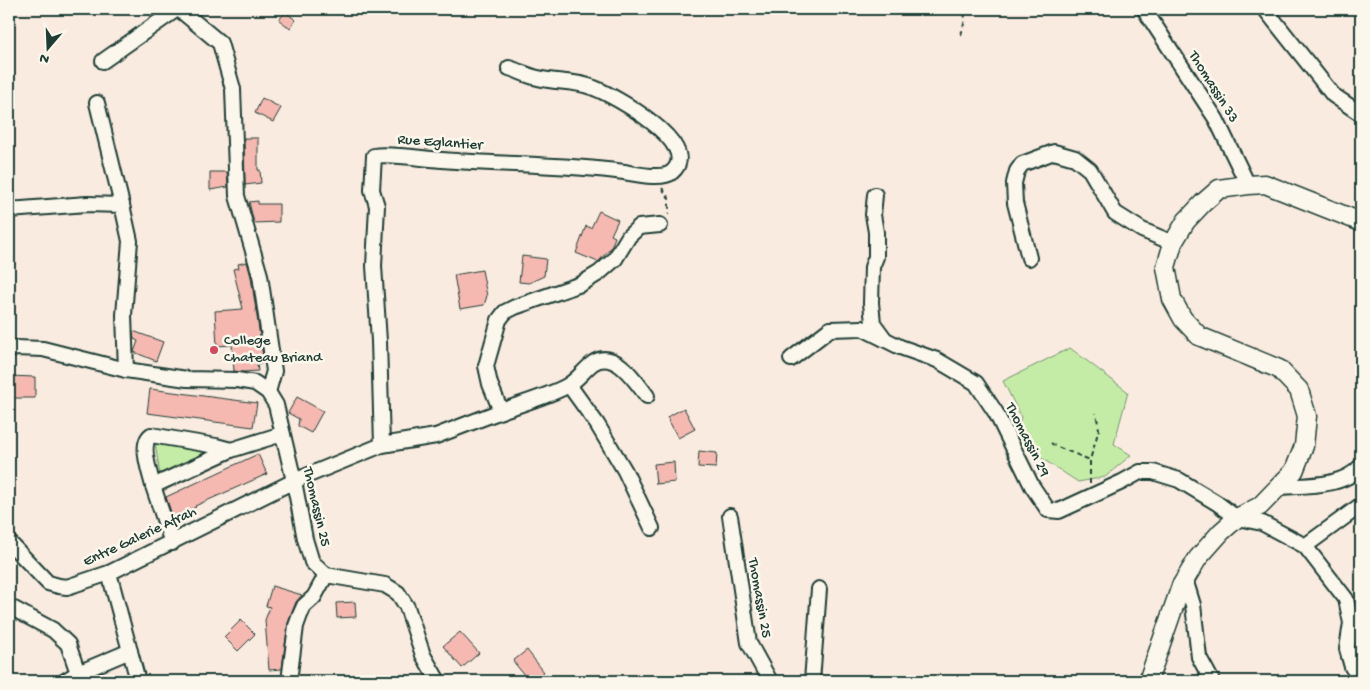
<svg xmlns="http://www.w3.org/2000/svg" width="1370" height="690" font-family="'Gochi Hand',sans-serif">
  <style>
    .green { fill: #c5eca7; stroke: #72946e }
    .building { fill: #f5b9b2; stroke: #1f3d34 }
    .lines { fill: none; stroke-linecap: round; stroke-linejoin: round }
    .minor-casing { stroke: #1f3d34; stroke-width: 18 }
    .major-casing { stroke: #1f3d34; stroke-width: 21 }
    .path { stroke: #1f3d34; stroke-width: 2; stroke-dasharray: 5 4; stroke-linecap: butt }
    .minor { stroke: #fbf7ec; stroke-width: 14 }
    .major { stroke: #fbf7ec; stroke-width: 18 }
    .poi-dot { fill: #d1495b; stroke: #fbf7ec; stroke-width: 2 }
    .labels { text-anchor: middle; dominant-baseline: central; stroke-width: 5; stroke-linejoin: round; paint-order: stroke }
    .street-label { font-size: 15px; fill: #1f3d34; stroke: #fbf7ec }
    .poi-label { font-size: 15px; fill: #1f3d34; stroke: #fbf7ec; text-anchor: start }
  </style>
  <rect width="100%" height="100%" fill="#faebe0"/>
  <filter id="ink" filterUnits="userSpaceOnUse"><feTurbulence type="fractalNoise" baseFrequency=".02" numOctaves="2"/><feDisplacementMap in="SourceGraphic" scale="10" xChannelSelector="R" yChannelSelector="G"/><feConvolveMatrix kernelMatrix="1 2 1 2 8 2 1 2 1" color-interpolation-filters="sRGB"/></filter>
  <g filter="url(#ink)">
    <g class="green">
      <polygon points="1070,348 1128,392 1114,444 1131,455 1105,477 1078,482 1014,440 1021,417 1003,381"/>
      <polygon points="155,443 219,451 160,475"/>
    </g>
    <g class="building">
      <polygon points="285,12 296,20 290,28 279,20"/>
      <polygon points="262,98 281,108 273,122 255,113"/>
      <polygon points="244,138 258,138 258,170 260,170 261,183 245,185"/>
      <polygon points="210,172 227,172 228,187 210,190"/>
      <polygon points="258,201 258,204 279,204 279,222 254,223 249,202"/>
      <polygon points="599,211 618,220 611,235 615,237 611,248 598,262 576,253 586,226 591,228"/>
      <polygon points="522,256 546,259 544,276 529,283 519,282"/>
      <polygon points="247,262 251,277 264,363 257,364 258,371 243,372 234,371 232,345 217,346 215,311 243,309 233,269 239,268 238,264"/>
      <polygon points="482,270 487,296 484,305 460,309 454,275"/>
      <polygon points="133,331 163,342 156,361 134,352 138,341 134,339"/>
      <polygon points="9,376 35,377 35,398 9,398"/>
      <polygon points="150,389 257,403 253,427 147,413"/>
      <polygon points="297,397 323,411 311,433 298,426 299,419 288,413"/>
      <polygon points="684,408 695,429 678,438 667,417"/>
      <polygon points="699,451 717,453 716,468 698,467"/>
      <polygon points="258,454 267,474 195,506 196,507 173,518 166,497"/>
      <polygon points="674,462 675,482 656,484 654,464"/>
      <polygon points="272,586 302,595 296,602 288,623 282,669 269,670 265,620 270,607 266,606"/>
      <polygon points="355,602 356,617 337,618 336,603"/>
      <polygon points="241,620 255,634 238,651 224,637"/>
      <polygon points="460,632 479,653 462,668 443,646"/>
      <polygon points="527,650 544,672 533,681 529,681 513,661"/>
    </g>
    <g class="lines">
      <g class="minor-casing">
        <g id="minor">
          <polyline points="179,9 220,43 233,89 237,196 260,275 274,371 268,392"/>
          <polyline points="1144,9 1216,119 1248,185"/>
          <polyline points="1265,9 1333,95 1361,114"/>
          <polyline points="103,61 177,9"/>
          <polyline points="97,103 122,205"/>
          <polyline points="875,195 873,215 876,232 876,257 872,267 871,303 873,323 884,338"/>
          <polyline points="9,210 87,204 122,205 130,241 124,315 126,370"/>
          <polyline points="1029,258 1015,203 1014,183 1017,171 1022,164 1054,152 1075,158 1090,170 1115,213 1142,230 1173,243"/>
          <polyline points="9,350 16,348 43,349 126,370 187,379 237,380 255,383 268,392 276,405 294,481 305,539 312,562 326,575 385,585 398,593 407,607 423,655 438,681"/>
          <polyline points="791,359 830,329 862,328 900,347 937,360 976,383 996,413 1032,486 1048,510 1059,511 1122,482 1140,472 1153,472 1179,480 1217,503 1237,518 1262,523 1305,546 1346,599 1351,623 1347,649 1352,667 1361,680"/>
          <polyline points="569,385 597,424 625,471 652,528"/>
          <path d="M501 411C523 403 546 397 567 386 577 380 584 370 593 363 615 348 636 382 647 396"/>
          <polyline points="382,445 436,436 501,411 490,384 486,366 499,320 505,312 515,307 581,284 599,273 615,259 629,236 639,227 660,225"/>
          <path d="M153 486C150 473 139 444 151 435L216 446 231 450"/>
          <path d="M1278 487C1304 485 1343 488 1361 466"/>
          <polyline points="730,516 749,643 770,681"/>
          <path d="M9 542 48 583 59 586 67 587 109 573 294 481 382 445 379 341 374 266 377 206 372 190 374 156C390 153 424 159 442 160 503 165 564 164 624 172 636 174 663 180 672 172 704 145 613 95 594 88 576 80 556 83 538 78 528 76 519 71 509 68"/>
          <polyline points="172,543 153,486 231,450 282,434"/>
          <polyline points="1305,546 1361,505"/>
          <polyline points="109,573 138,681"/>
          <polyline points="1185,579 1193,605 1199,657 1212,681"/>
          <polyline points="14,609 53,630 68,644 78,673"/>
          <polyline points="65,681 78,673 130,651"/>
          <polyline points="289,681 296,626 300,615 304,606 314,597 326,575"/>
          <polyline points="812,681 819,589"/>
        </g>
      </g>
      <g class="major-casing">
        <polyline id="major" points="1148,681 1181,586 1198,558 1221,532 1237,518 1260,506 1294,471 1304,446 1307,416 1299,390 1279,369 1199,336 1183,319 1172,299 1166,267 1173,243 1186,221 1203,203 1219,189 1248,185 1265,184 1361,222"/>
      </g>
      <g class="path">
        <polyline points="961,35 965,20 964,9"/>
        <polyline points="662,188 669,198 669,215"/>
        <polyline points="1051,443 1055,446 1090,460"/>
        <polyline points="1090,484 1090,460 1099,429 1096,413"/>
      </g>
      <use href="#minor" class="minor"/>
      <use href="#major" class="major"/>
    </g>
  </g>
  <circle class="poi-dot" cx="214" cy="350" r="5"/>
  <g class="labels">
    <g class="street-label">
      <text transform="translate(1213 87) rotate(58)">Thomassin 33</text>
      <text transform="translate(440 143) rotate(4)">Rue Eglantier</text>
      <text transform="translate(1027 440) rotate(63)">Thomassin 29</text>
      <text transform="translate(316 507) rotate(77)">Thomassin 25</text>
      <text transform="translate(140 537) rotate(-25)">Entre Galerie Afrah</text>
      <text transform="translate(759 598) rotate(80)">Thomassin 25</text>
    </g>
    <g class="poi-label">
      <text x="224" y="341">College<tspan x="224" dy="17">Chateau Briand</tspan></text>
    </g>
  </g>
  <rect width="1370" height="690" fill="none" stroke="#fbf7ec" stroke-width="30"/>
  <rect x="15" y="15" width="1340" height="660" fill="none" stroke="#1f3d34" stroke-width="2" filter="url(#ink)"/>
  <g transform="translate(48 48) rotate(199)" stroke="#fbf7ec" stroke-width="4" paint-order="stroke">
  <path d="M0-4L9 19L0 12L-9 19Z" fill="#1f3d34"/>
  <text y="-8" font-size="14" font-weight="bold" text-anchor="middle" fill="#1f3d34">N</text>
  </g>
</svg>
